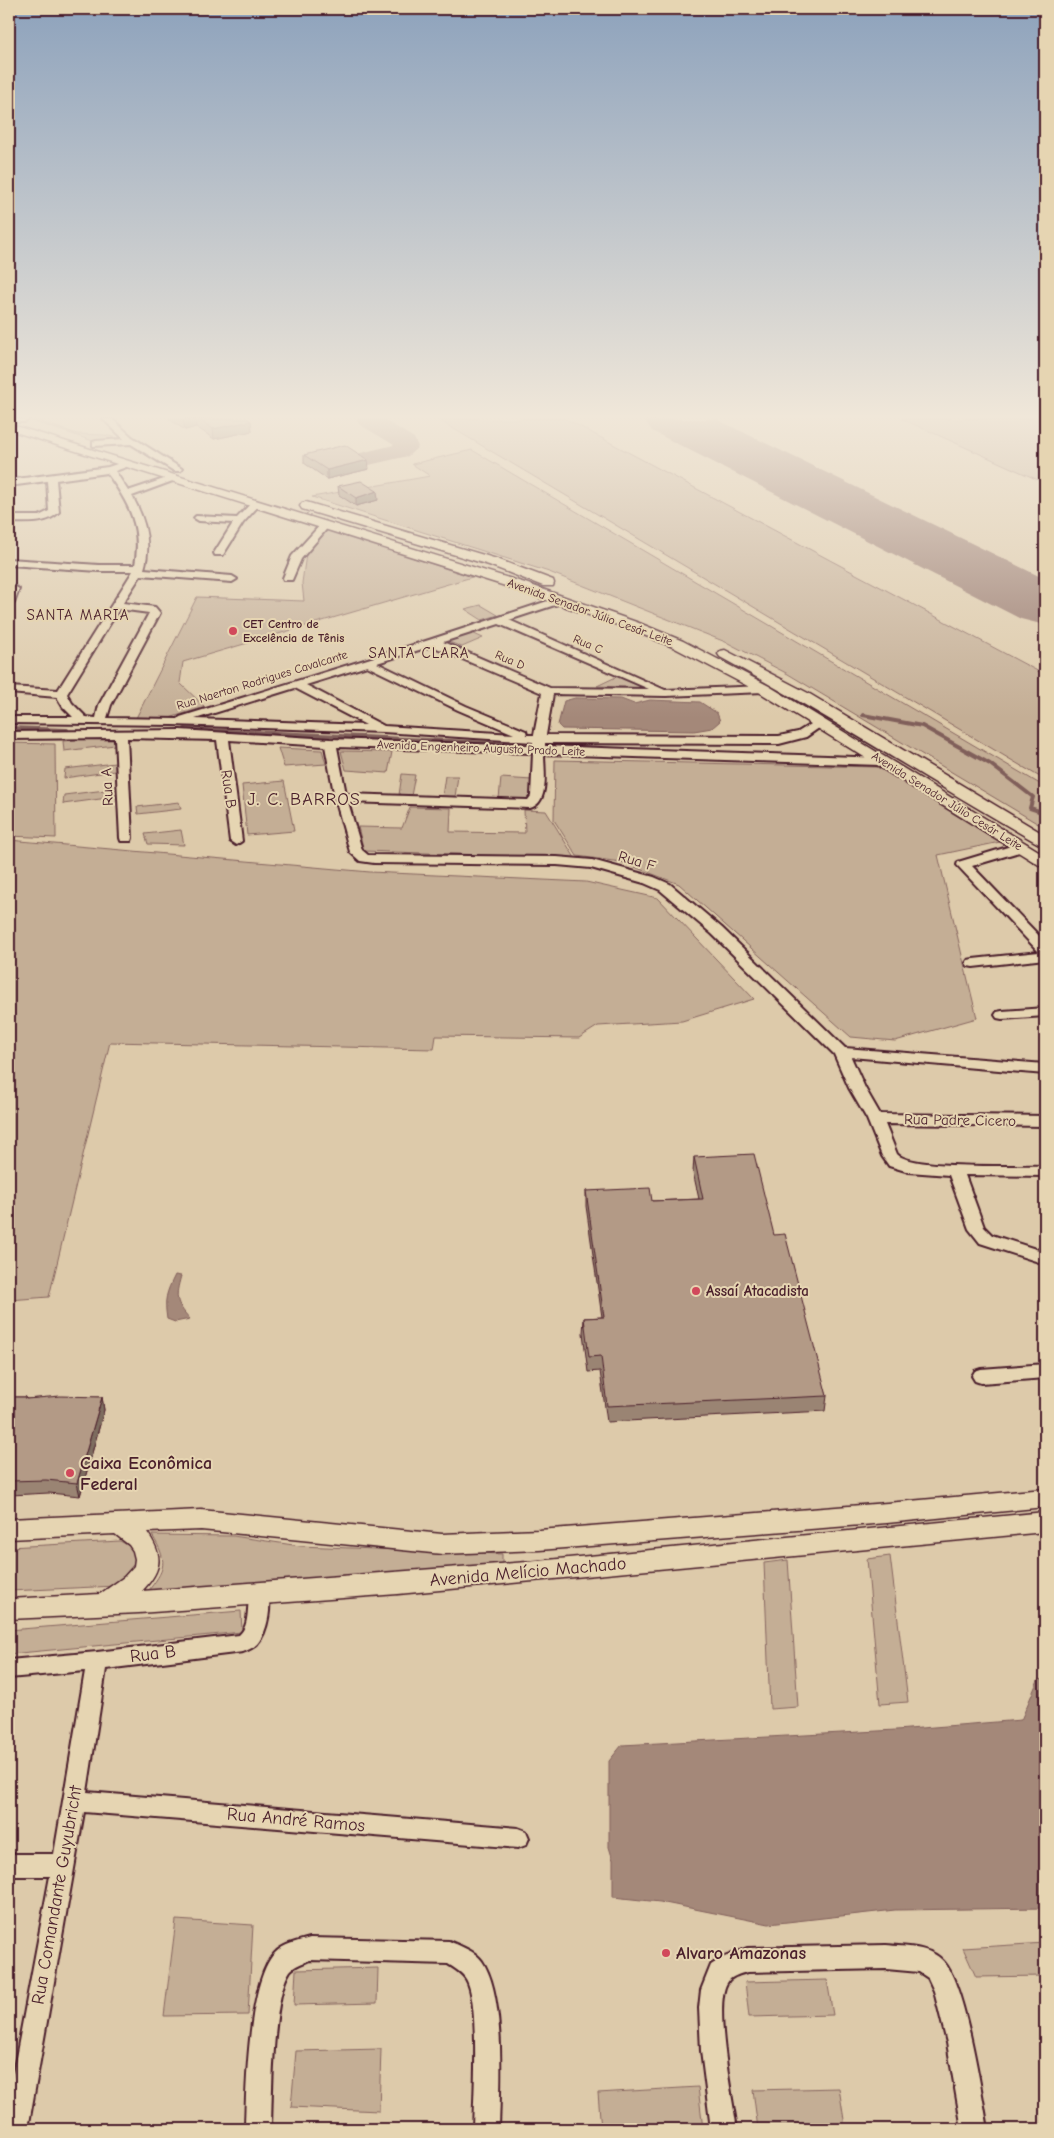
<svg xmlns="http://www.w3.org/2000/svg" width="1054" height="2138" font-family="'Comic Neue',sans-serif">
  <style>
    .green { fill: #c4ae95; stroke: #876660 }
    .water { fill: #a48879; stroke: #805e5a }
    .lines { fill: none; stroke-linecap: round; stroke-linejoin: round }
    .stream { stroke: #805e5a; stroke-width: 4 }
    .taxiway { fill: #94746a; fill-rule: evenodd }
    .runway { fill: #94746a; fill-rule: evenodd }
    .minor-casing { stroke: #4a1f2b; stroke-width: 4 }
    .major-casing { stroke: #4a1f2b; stroke-width: 3 }
    .minor { fill: #e6d5b2; fill-rule: evenodd }
    .major { fill: #e6d5b2; fill-rule: evenodd }
    .wall { fill: #9a8473; stroke: #4a1f2b }
    .shaded-wall { fill: #7d6c5e; stroke: #4a1f2b }
    .building { fill: #b39a86; stroke: #4a1f2b }
    .poi-dot { fill: #d1495b; stroke: #e6d5b2; stroke-width: 2 }
    .labels { text-anchor: middle; dominant-baseline: central; stroke-width: 4; stroke-linejoin: round; paint-order: stroke }
    .far-street-label { font-size: 12px; fill: #4a1f2b; stroke: #e6d5b2 }
    .far-poi-label { font-size: 12px; font-weight: bold; fill: #4a1f2b; stroke: #e6d5b2; text-anchor: start }
    .far-quarter-label { font-size: 15px; letter-spacing: 1px; fill: #4a1f2b; stroke: #e6d5b2 }
    .street-label { font-size: 15px; fill: #4a1f2b; stroke: #e6d5b2 }
    .poi-label { font-size: 15px; font-weight: bold; fill: #4a1f2b; stroke: #e6d5b2; text-anchor: start }
    .quarter-label { font-size: 18px; letter-spacing: 1px; fill: #4a1f2b; stroke: #e6d5b2 }
    .near-poi-label { font-size: 18px; font-weight: bold; fill: #4a1f2b; stroke: #e6d5b2; text-anchor: start }
    .near-street-label { font-size: 18px; fill: #4a1f2b; stroke: #e6d5b2 }
  </style>
  <rect width="100%" height="100%" fill="#ddcaaa"/>
  <filter id="ink" filterUnits="userSpaceOnUse"><feTurbulence type="fractalNoise" baseFrequency=".02" numOctaves="2"/><feDisplacementMap in="SourceGraphic" scale="10" xChannelSelector="R" yChannelSelector="G"/><feConvolveMatrix kernelMatrix="1 2 1 2 8 2 1 2 1" color-interpolation-filters="sRGB"/></filter>
  <g filter="url(#ink)">
    <g class="green">
      <polygon points="42,419 41,422 77,434 104,435 123,439 93,441 29,420"/>
      <polygon points="437,419 566,419 1045,675 1045,780"/>
      <polygon points="902,419 1045,419 1045,483"/>
      <polygon points="472,450 1045,787 1045,828 788,674 728,643 549,572 312,497 430,476 412,464"/>
      <polygon points="326,529 472,577 183,662 180,683 205,707 166,719 136,718 197,597 304,601 302,583 306,554"/>
      <polygon points="481,605 498,615 482,620 465,609"/>
      <polygon points="472,633 483,638 462,647 447,641"/>
      <polygon points="618,676 646,688 597,686"/>
      <polygon points="112,736 115,745 64,751 63,741"/>
      <polygon points="9,743 55,744 56,838 9,836"/>
      <polygon points="278,748 322,750 326,764 284,767"/>
      <polygon points="341,751 392,752 388,773 346,770"/>
      <polygon points="555,760 877,767 1000,842 938,855 977,1018 895,1041 851,1037 679,884 621,862 577,856 554,820"/>
      <polygon points="115,763 115,771 64,778 65,769"/>
      <polygon points="402,774 415,775 411,796 399,795"/>
      <polygon points="445,776 458,776 455,797 442,797"/>
      <polygon points="501,778 532,780 529,799 499,799"/>
      <polygon points="284,781 294,831 247,835 242,785"/>
      <polygon points="114,789 115,797 63,804 64,795"/>
      <polygon points="179,802 181,809 138,814 137,807"/>
      <polygon points="410,807 451,808 450,832 525,833 524,810 546,811 575,858 364,851 358,827 402,828"/>
      <polygon points="181,830 184,845 148,844 145,834"/>
      <polygon points="9,840 370,872 586,882 658,898 754,999 682,1021 598,1026 579,1038 436,1036 434,1049 110,1042 49,1297 9,1300"/>
      <path d="M152 1535 233 1536 300 1546 502 1554V1565L143 1598C163 1571 171 1566 152 1535Z"/>
      <polygon points="120,1541 133,1548 137,1567 116,1586 9,1591 9,1547"/>
      <polygon points="890,1556 908,1702 880,1704 867,1559"/>
      <polygon points="788,1560 798,1707 770,1709 764,1563"/>
      <polygon points="241,1611 242,1632 9,1654 9,1630"/>
      <polygon points="176,1920 253,1925 248,2015 164,2016"/>
      <polygon points="1045,1943 1045,1976 976,1977 963,1948"/>
      <polygon points="378,1968 377,2003 294,2005 296,1970"/>
      <polygon points="827,1980 833,2015 749,2017 745,1982"/>
      <polygon points="381,2049 379,2111 291,2107 296,2051"/>
      <polygon points="698,2087 703,2129 601,2129 598,2093"/>
      <polygon points="839,2088 845,2126 758,2129 753,2090"/>
    </g>
    <g class="water">
      <polygon points="575,698 621,699 634,704 650,700 700,702 717,713 720,721 712,728 694,731 562,729 558,725 564,701"/>
      <path d="M175 1275 181 1276C175 1297 175 1302 190 1319L175 1322 167 1319C164 1299 166 1293 175 1275Z"/>
      <polygon points="1045,1679 1045,1908 895,1910 769,1924 660,1902 613,1897 613,1860 609,1847 609,1761 622,1745 896,1730 1021,1720 1038,1680"/>
    </g>
    <g class="lines">
      <g class="stream">
        <polyline points="863,715 922,726 990,764 1033,797 1030,808 1045,813"/>
        <polyline points="9,728 67,730"/>
        <polyline points="185,729 515,744"/>
      </g>
      <polygon class="taxiway" points="356,419 383,419 414,438 418,447 408,456 356,468 348,466 344,461 348,456 394,445 359,424"/>
      <polygon class="runway" points="644,419 716,419 1045,579 1045,625 1021,619 652,431"/>
      <g class="minor-casing">
        <g id="minor">
          <polygon points="15,419 29,419 25,422 16,422"/>
          <polygon points="103,419 112,419 132,437 182,469 180,471 174,471 131,444 93,446 93,442 96,441 124,439"/>
          <path d="M126 461 131 464 129 466 115 471 128 491 173 476 178 479 132 496C145 519 152 543 144 569L232 576 237 579 232 582 141 575 123 603 155 607 160 613 111 705 107 718 178 719 180 717 429 640 560 597 565 600 564 602 509 620 665 690 764 686 770 689 764 692 666 696 553 694 546 735 779 736 798 732 816 721H824L826 723 806 737 779 744 545 743V746L884 758 886 761 884 764 880 765 544 754C544 770 550 803 530 808L348 802 362 850 368 855 557 857 592 860 654 877 670 884 722 928 845 1048 1045 1064V1074L851 1057 865 1088 880 1114 1045 1116V1126L885 1124 897 1154C911 1170 1020 1165 1045 1166V1176L965 1175 984 1227 992 1235 1045 1252V1264L980 1243 969 1229 949 1175 909 1172 889 1166 882 1156 867 1119 849 1088 834 1054 712 934 660 890 644 883 591 868 557 865 374 863 360 861 350 852 335 798 325 746 229 740 242 841 236 845 230 841 217 740 127 738 132 838 131 841H121L120 838 115 738 9 739V732L180 730 330 739 533 746V742L383 732 173 725 9 723V717H73L63 707 57 697 9 693V687L58 690 133 571H99L9 565V559L99 565H135C142 527 129 503 107 473L56 480 59 512C47 525 25 522 9 522V516H39L49 511 47 481 9 486V480L108 467ZM119 609 149 613 99 705 96 718 86 717 72 703 67 694ZM499 624 649 689 550 688 443 642ZM432 646 542 693 534 735H527L526 731 466 706 377 663ZM367 666 458 710 514 734 384 726 306 685ZM295 688 366 725 195 719ZM337 747 533 753 531 796 528 800 346 794Z"/>
          <polygon points="255,501 260,504 243,523 223,555 215,555 214,553 233,523 199,521 194,518 196,516 237,518 252,502"/>
          <polygon points="325,522 330,525 301,559 292,580 284,580 283,578 292,556 322,523"/>
          <polygon points="14,586 19,589 14,603 9,606 9,589"/>
          <polygon points="1021,843 1026,844 1027,847 1026,850 972,866 1045,942 1045,959 973,967 968,966 966,963 968,960 973,959 1039,952 957,865 958,862"/>
          <polygon points="1045,1008 1045,1016 1002,1019 997,1018 995,1015 997,1012 1002,1011"/>
          <polygon points="1045,1364 1045,1378 981,1383 975,1381 972,1376 975,1371 981,1369"/>
          <path d="M259 1587 266 1589C273 1603 268 1632 257 1644 253 1648 248 1650 243 1652L106 1669 87 1792 518 1828 526 1831 529 1838 526 1845 518 1848 84 1812 28 2129H9V2095L50 1876H9V1854H54L85 1671 9 1678V1660L97 1652 239 1635C252 1624 245 1603 252 1589Z"/>
          <path d="M310 1938 449 1941C460 1946 475 1951 482 1961 506 1996 500 2087 499 2129H473C474 2098 480 2002 466 1979 462 1972 454 1968 448 1964L310 1960C303 1963 295 1965 290 1971 272 1997 272 2095 271 2129H245C246 2090 248 1980 275 1953 283 1944 299 1941 310 1938Z"/>
          <path d="M886 1945C905 1947 931 1946 944 1962 965 1985 982 2095 988 2129H962L947 2043 934 1991 928 1978 919 1972 886 1969 747 1972C740 1974 731 1976 727 1983 713 2005 733 2101 737 2129H711L701 2051 699 2008 701 1990 711 1965 722 1958 747 1948Z"/>
        </g>
      </g>
      <g class="major-casing">
        <g id="major">
          <polygon points="9,424 525,583 639,623 683,641 769,686 1045,855 1045,867 1039,865 759,692 673,647 629,629 515,589 9,430"/>
          <polygon points="306,502 497,559 553,580 554,583 553,586 543,586 489,565 302,509 300,506 302,503"/>
          <path d="M725 650 808 693 1045 835V846L1039 844C932 783 829 716 720 657L718 654 720 651Z"/>
          <path d="M1045 1489V1507L887 1523 539 1550 442 1554 201 1530 147 1532C164 1556 162 1570 142 1591L527 1562 1045 1512V1532L398 1594 139 1613 9 1619V1599L100 1594 124 1577 134 1566 135 1559 133 1551 129 1545 115 1534 9 1539V1519L201 1510 442 1534 539 1530 887 1503Z"/>
        </g>
      </g>
      <use href="#minor" class="minor"/>
      <use href="#major" class="major"/>
    </g>
    <g class="wall">
      <polygon points="169,419 248,419 251,421 252,431 214,439 196,427 185,430"/>
      <polygon points="304,455 369,469 327,479 304,463"/>
      <polygon points="338,486 378,500 356,506 339,495"/>
      <polygon points="694,1157 774,1235 827,1396 825,1411 607,1422 600,1371 588,1372 583,1333 584,1318 602,1317 586,1206 586,1191 652,1201 699,1199 693,1172"/>
      <polygon points="9,1397 26,1397 26,1399 102,1397 104,1410 80,1496 49,1493 11,1495 9,1502"/>
    </g>
    <g class="shaded-wall">
      <polygon points="183,419 195,419 196,427 185,430"/>
      <polygon points="251,421 252,431 214,439 213,429"/>
      <polygon points="368,460 369,469 327,479 327,470"/>
      <polygon points="377,491 378,500 356,506 356,498"/>
      <polygon points="102,1397 104,1410 80,1496 77,1483"/>
      <polygon points="9,1487 11,1495 9,1502"/>
    </g>
    <g class="building">
      <polygon points="198,419 248,419 251,421 213,429"/>
      <polygon points="345,445 368,460 327,470 304,455"/>
      <polygon points="361,481 377,491 356,498 338,486"/>
      <polygon points="754,1154 774,1235 785,1234 827,1396 607,1406 601,1356 589,1357 584,1318 604,1317 586,1191 650,1188 652,1201 703,1199 694,1157"/>
      <polygon points="60,1396 102,1397 77,1483 46,1480 9,1481 9,1397 26,1397 26,1399"/>
    </g>
  </g>
  <linearGradient id="sky" x2="0" y2="1"><stop stop-color="#8da2bc"/><stop offset="0.58" stop-color="#f0e7d9"/><stop offset="1" stop-color="#f0e7d9" stop-opacity="0"/></linearGradient>
  <rect width="1054" height="718" fill="url(#sky)"/>
  <g class="poi-dot">
    <circle cx="233" cy="631" r="5"/>
    <circle cx="696" cy="1291" r="5"/>
    <circle cx="70" cy="1473" r="5"/>
    <circle cx="666" cy="1953" r="5"/>
  </g>
  <g class="labels">
    <g class="far-street-label">
      <text transform="translate(590 612) rotate(20)">Avenida Senador Júlio Cesár Leite</text>
      <text transform="translate(588 644) rotate(23)">Rua C</text>
      <text transform="translate(510 660) rotate(23)">Rua D</text>
      <text transform="translate(262 680) rotate(-17)">Rua Naerton Rodrigues Cavalcante</text>
      <text transform="translate(481 748) rotate(2)">Avenida Engenheiro Augusto Prado Leite</text>
      <text transform="translate(947 801) rotate(32)">Avenida Senador Júlio Cesár Leite</text>
    </g>
    <g class="far-poi-label">
      <text x="243" y="624">CET Centro de<tspan x="243" dy="14">Excelência de Tênis</tspan></text>
    </g>
    <g class="far-quarter-label">
      <text x="78" y="615">SANTA MARIA</text>
      <text x="419" y="653">SANTA CLARA</text>
    </g>
    <g class="street-label">
      <text transform="translate(107 787) rotate(-93)">Rua A</text>
      <text transform="translate(229 789) rotate(82)">Rua B</text>
      <text transform="translate(637 861) rotate(17)">Rua F</text>
      <text transform="translate(960 1120) rotate(1)">Rua Padre Cicero</text>
    </g>
    <g class="poi-label">
      <text x="706" y="1291">Assaí Atacadista</text>
    </g>
    <g class="quarter-label">
      <text x="304" y="799">J. C. BARROS</text>
    </g>
    <g class="near-poi-label">
      <text x="80" y="1463">Caixa Econômica<tspan x="80" dy="21">Federal</tspan></text>
      <text x="676" y="1953">Alvaro Amazonas</text>
    </g>
    <g class="near-street-label">
      <text transform="translate(528 1572) rotate(-5)">Avenida Melício Machado</text>
      <text transform="translate(153 1654) rotate(-7)">Rua B</text>
      <text transform="translate(296 1820) rotate(5)">Rua André Ramos</text>
      <text transform="translate(57 1895) rotate(-80)">Rua Comandante Guyubricht</text>
    </g>
  </g>
  <rect width="1054" height="2138" fill="none" stroke="#e6d5b2" stroke-width="30"/>
  <rect x="15" y="15" width="1024" height="2108" fill="none" stroke="#4a1f2b" stroke-width="2" filter="url(#ink)"/>
</svg>
